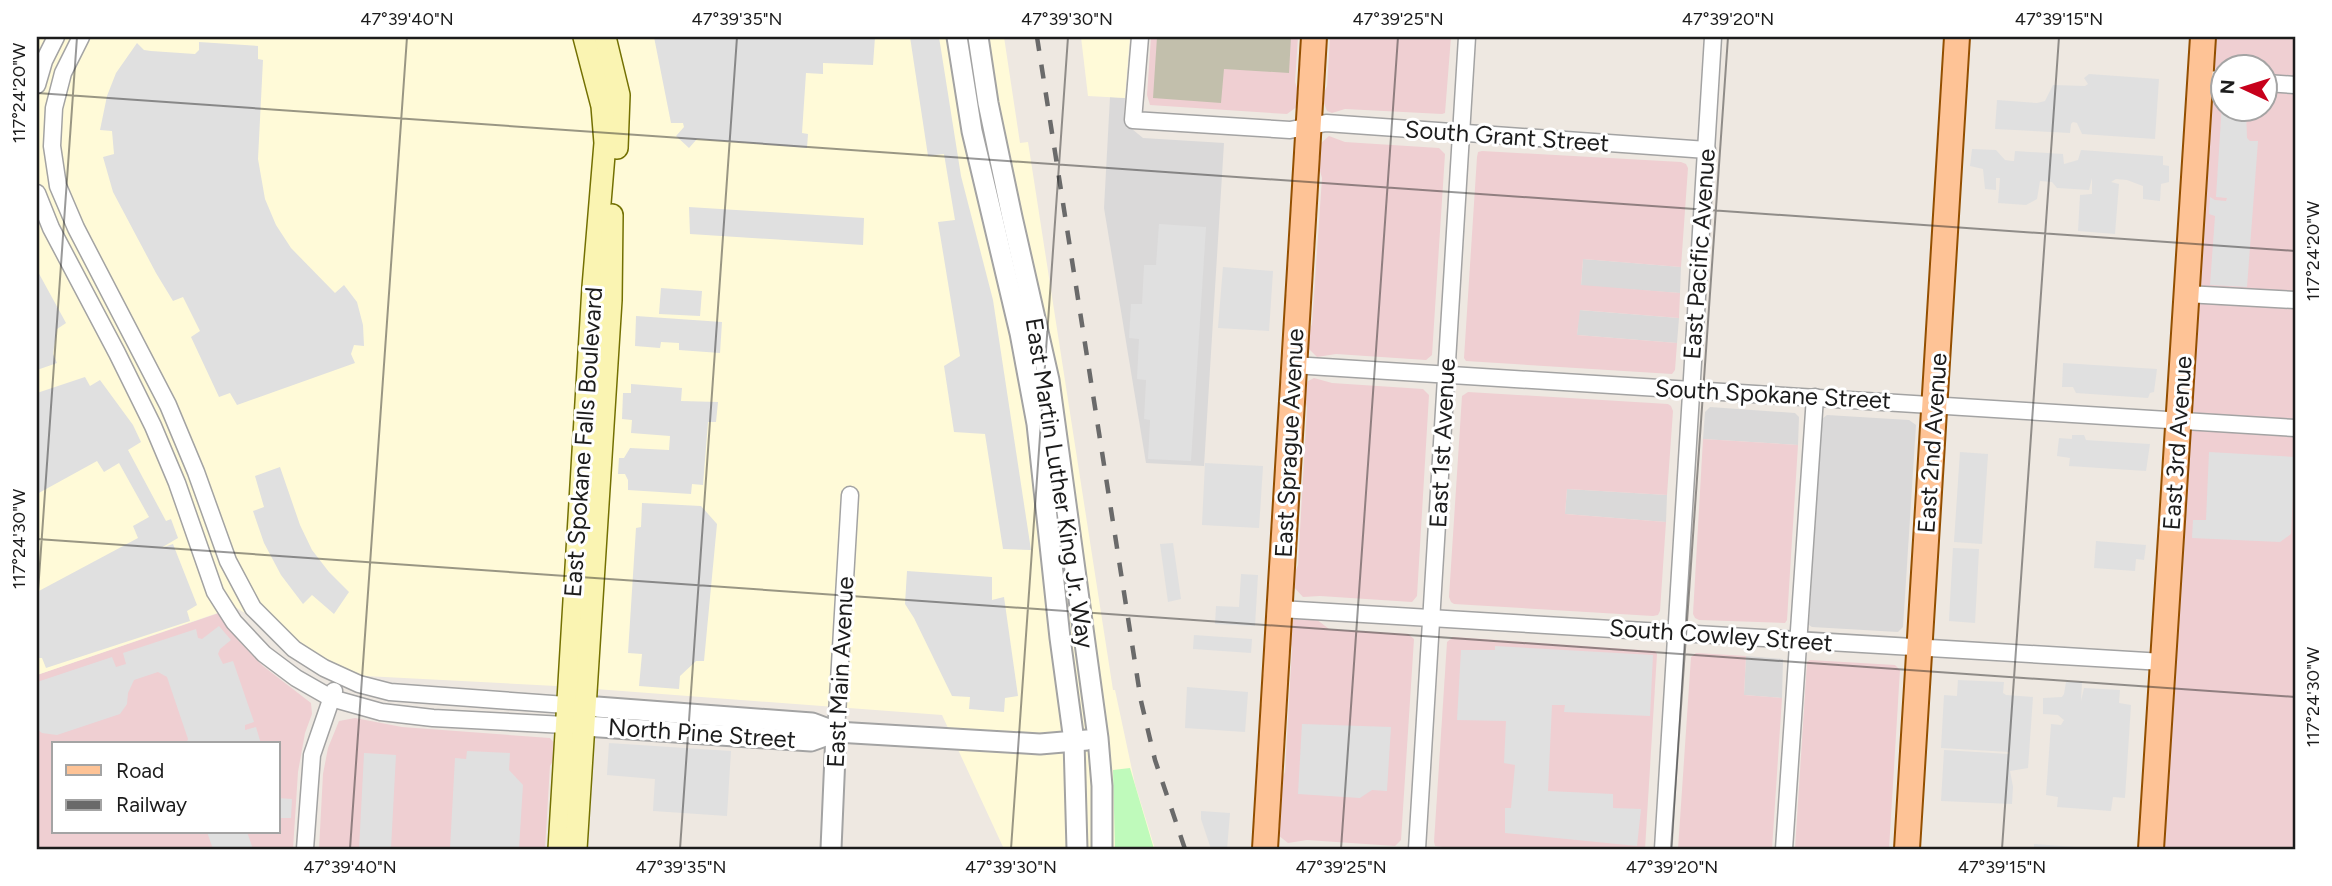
<svg xmlns="http://www.w3.org/2000/svg" width="2332" height="886" font-family="Figtree,sans-serif">
  <style>
    .residential { fill: #dad9d9 }
    .commercial { fill: #efcfd2; fill-rule: evenodd }
    .education { fill: #fffad8 }
    .construction { fill: #c2bfac }
    .park { fill: #bffabb }
    .parking { fill: #e0e0e0 }
    .lines { fill: none; stroke-linecap: round; stroke-linejoin: round }
    .minor-casing { stroke: #a3a3a3; stroke-width: 19 }
    .tertiary-casing { stroke: #a3a3a3; stroke-width: 23 }
    .secondary-casing { stroke: #737002; stroke-width: 24 }
    .primary-casing { stroke: #934f00; stroke-width: 28 }
    .minor { stroke: #fff; stroke-width: 16 }
    .tertiary { stroke: #fff; stroke-width: 19 }
    .secondary { stroke: #faf4b2; stroke-width: 21 }
    .primary { stroke: #fec396; stroke-width: 24 }
    .rail { stroke: #6a6a6a; stroke-width: 4.5; stroke-dasharray: 14 14; stroke-linecap: butt }
    .ticks { fill: none; stroke: #1c1c1c; stroke-width: 2; stroke-opacity: 0.45 }
    .labels { text-anchor: middle; dominant-baseline: central; stroke-width: 6; stroke-linejoin: round; paint-order: stroke }
    .street-label { font-size: 24px; fill: #1c1c1c; stroke: #fff }
    .neatline { fill: none; stroke: #1c1c1c; stroke-width: 2.5 }
    .ticks-label { font-size: 18px; text-anchor: middle; fill: #1c1c1c }
  </style>
  <rect width="100%" height="100%" fill="#eee8e1"/>
  <g class="residential">
    <polygon points="1110,97 1125,98 1124,118 1127,125 1143,138 1224,143 1204,466 1146,463 1104,208"/>
    <polygon points="1583,259 1681,267 1680,293 1581,286"/>
    <polygon points="1579,310 1679,318 1677,343 1577,335"/>
    <polygon points="1710,407 1795,413 1799,417 1798,445 1703,439 1705,412"/>
    <polygon points="1827,415 1909,420 1916,425 1903,627 1898,632 1812,627 1809,625 1822,419"/>
    <polygon points="1567,489 1667,495 1666,522 1565,514"/>
    <polygon points="1746,656 1783,659 1782,698 1744,695"/>
  </g>
  <g class="commercial">
    <polygon points="1151,37 1298,37 1295,82 1300,96 1298,106 1287,114 1150,105 1147,95"/>
    <polygon points="1330,37 1451,37 1445,113 1442,114 1345,109 1332,113 1327,111 1322,98 1327,86"/>
    <path d="M2203 37H2295V849H2151ZM2224 66H2266V108H2224Z"/>
    <polygon points="1329,136 1345,142 1439,148 1445,154 1432,355 1426,360 1336,354 1317,357 1309,349 1307,337 1312,324 1322,178 1318,164 1320,144"/>
    <polygon points="1482,151 1681,162 1686,164 1688,168 1681,267 1583,259 1581,285 1680,293 1679,318 1580,310 1577,335 1677,343 1675,370 1672,374 1466,361 1464,358 1477,157 1478,152"/>
    <polygon points="1314,378 1332,383 1423,389 1429,395 1417,596 1412,602 1320,596 1303,597 1293,586 1292,579 1298,565 1307,408 1304,393 1308,381"/>
    <polygon points="1468,392 1668,404 1671,406 1673,411 1667,495 1567,489 1565,514 1666,522 1660,611 1658,615 1653,616 1454,604 1451,602 1449,597 1462,396"/>
    <polygon points="1703,439 1798,445 1787,620 1785,623 1699,620 1695,618 1693,614"/>
    <path d="M219 613 237 639 263 666 311 703 312 714 305 733 298 772 293 849H37V675ZM54 744H278V832H54Z"/>
    <polygon points="1300,616 1316,619 1329,629 1408,634 1414,639 1401,840 1395,846 1307,840 1288,843 1278,835 1276,829 1279,784 1285,772 1292,648 1288,633 1293,620"/>
    <polygon points="1453,637 1655,651 1657,654 1645,849 1459,849 1435,846 1434,842 1447,642"/>
    <polygon points="1696,653 1746,656 1744,695 1782,698 1772,849 1678,849 1691,657"/>
    <polygon points="1810,660 1895,665 1900,670 1889,849 1795,849 1807,662"/>
    <polygon points="355,718 402,727 550,738 556,745 556,756 550,766 545,849 319,849 323,774 328,748 339,721"/>
  </g>
  <g class="education">
    <polygon points="39,37 1004,37 1020,143 1028,142 1113,690 1115,690 1135,784 1155,849 1004,849 942,715 556,686 346,675 235,607 37,675 37,41"/>
    <polygon points="1081,37 1130,37 1125,98 1088,96"/>
  </g>
  <polygon class="construction" points="1157,37 1291,37 1289,73 1224,69 1221,103 1153,98"/>
  <polygon class="park" points="1130,768 1154,849 1115,849 1113,770"/>
  <g class="parking">
    <polygon points="654,37 875,37 873,65 823,63 823,74 806,73 802,133 808,134 807,148 697,139 689,148 676,136 684,127 683,123 671,123"/>
    <polygon points="910,37 939,37 961,176 993,300 1031,550 1003,549 985,434 954,432 944,366 960,356 938,222 955,220 944,154 928,156"/>
    <polygon points="199,42 258,46 258,59 263,60 258,159 265,199 276,225 291,248 335,293 344,285 357,302 363,325 364,346 354,345 351,354 355,363 237,405 230,393 219,397 191,337 200,331 183,297 173,301 156,273 113,192 103,157 114,154 112,131 100,130 107,96 116,73 137,43 144,50 151,51 195,54 199,50"/>
    <polygon points="2089,74 2159,79 2155,139 2082,134 2077,123 2073,122 2071,124 2070,133 1995,129 1997,100 2037,103 2045,101 2053,85 2085,86 2088,84 2084,78"/>
    <polygon points="2222,103 2224,108 2246,109 2247,138 2250,141 2258,141 2247,287 2210,285 2215,216 2209,214 2210,197 2215,200 2226,201 2227,198 2216,197"/>
    <polygon points="1972,149 1996,150 2005,160 2012,161 2014,161 2015,151 2063,154 2064,164 2078,160 2081,150 2163,156 2163,165 2169,166 2169,182 2161,184 2160,201 2143,199 2143,186 2127,180 2116,179 2111,182 2119,184 2115,234 2078,231 2080,195 2092,194 2092,178 2089,190 2057,188 2052,182 2040,181 2037,199 2026,205 1998,203 2000,178 1996,178 1996,190 1985,189 1983,169 1970,166"/>
    <polygon points="689,207 864,218 863,245 690,234"/>
    <polygon points="1159,224 1206,227 1191,461 1148,459 1150,420 1144,419 1146,380 1137,379 1139,339 1129,338 1131,304 1142,304 1144,265 1156,265"/>
    <polygon points="1223,267 1273,271 1269,331 1218,328"/>
    <polygon points="37,270 66,323 57,329 53,354 57,363 37,370"/>
    <polygon points="661,288 702,291 700,316 659,314"/>
    <polygon points="636,316 722,322 720,353 679,350 679,343 661,342 660,348 635,346"/>
    <polygon points="2063,363 2157,369 2154,392 2150,393 2148,398 2076,393 2073,387 2062,387"/>
    <polygon points="85,377 90,386 100,380 133,425 141,442 128,450 166,521 171,519 178,538 161,548 173,544 197,605 187,611 190,621 46,668 42,658 38,658 37,655 37,592 138,538 133,526 149,517 119,463 104,472 97,461 37,494 37,393"/>
    <polygon points="631,384 682,388 681,401 718,402 716,422 708,422 703,485 692,484 691,494 628,490 628,480 625,474 618,474 619,458 624,458 630,448 669,450 670,436 631,433 632,420 622,419 623,393 631,393"/>
    <polygon points="2072,435 2084,435 2086,440 2150,444 2146,471 2069,466 2070,458 2057,456 2059,438 2072,439"/>
    <polygon points="1960,452 1988,454 1982,544 1954,542"/>
    <polygon points="2209,452 2295,457 2291,534 2280,542 2192,538 2193,520 2206,520"/>
    <polygon points="1205,463 1263,466 1259,528 1202,525"/>
    <polygon points="280,467 300,525 312,550 329,572 349,592 334,614 312,595 303,604 281,575 264,543 253,511 264,507 255,476"/>
    <polygon points="642,503 701,506 717,524 704,661 696,661 680,676 679,689 639,686 642,654 628,653 636,528 641,527"/>
    <polygon points="2096,541 2146,545 2144,560 2136,559 2135,571 2094,568"/>
    <polygon points="1173,543 1181,599 1168,602 1160,544"/>
    <polygon points="1953,548 1979,549 1975,623 1949,621"/>
    <polygon points="907,571 992,577 992,600 1004,597 1018,696 1005,698 1004,712 969,709 970,697 952,696 914,618 905,604"/>
    <polygon points="1241,574 1258,575 1255,626 1215,624 1216,606 1239,607"/>
    <polygon points="219,626 231,640 220,649 218,654 223,664 233,661 254,722 245,725 245,730 256,727 261,744 179,744 187,742 188,739 167,677 158,672 134,680 128,693 127,704 120,714 57,735 42,733 37,729 37,682 112,657 116,667 126,664 123,653 196,629 198,638 202,639"/>
    <polygon points="1194,635 1252,639 1251,653 1193,649"/>
    <polygon points="1495,646 1653,655 1650,716 1564,712 1565,705 1552,705 1548,791 1613,794 1613,808 1641,809 1637,846 1505,833 1505,808 1511,808 1515,765 1504,763 1506,721 1457,720 1461,650 1495,650"/>
    <polygon points="1958,680 2004,682 2003,693 2006,695 2033,697 2028,768 2010,771 2013,787 2012,804 1941,801 1944,750 2009,754 2009,752 1941,748 1944,695 1957,696"/>
    <polygon points="2066,682 2082,682 2081,701 2084,688 2120,690 2119,703 2131,705 2125,798 2113,797 2111,811 2057,807 2058,797 2046,795 2051,724 2061,725 2064,720 2058,715 2043,714 2043,698 2062,697 2064,694"/>
    <polygon points="1187,687 1248,692 1245,732 1185,728"/>
    <polygon points="1302,724 1391,727 1387,791 1372,790 1360,798 1298,794"/>
    <polygon points="609,743 731,751 727,816 653,811 655,779 607,775"/>
    <polygon points="467,751 510,753 509,770 523,785 519,849 450,849 455,758 466,759"/>
    <polygon points="364,753 396,755 391,849 359,849"/>
    <polygon points="278,798 292,799 291,818 278,818"/>
    <polygon points="1201,811 1230,813 1227,849 1211,849 1201,819"/>
    <polygon points="207,832 235,832 237,834 247,832 253,849 213,849"/>
    <polygon points="2034,844 2105,849 2034,849"/>
  </g>
  <g class="lines">
    <g class="minor-casing">
      <g id="minor">
        <polyline points="81,37 63,73 54,108 52,146 58,186 76,228 168,405 196,472 228,561 253,608 294,649 324,668 359,684 390,692 566,705"/>
        <polyline points="1140,37 1133,120 1290,130 1326,123 1707,150"/>
        <polyline points="2200,79 2224,80"/>
        <polyline points="2266,83 2295,85"/>
        <polyline points="37,85 44,61 56,37"/>
        <polyline points="37,193 51,228 117,353 153,426 177,483 215,592 234,622 264,654 296,678 331,698 381,712 433,718 565,725"/>
        <polyline points="2186,294 2295,300"/>
        <polyline points="1293,365 2295,428"/>
        <polyline points="1280,609 2163,662"/>
        <polyline points="836,732 850,495"/>
        <polyline points="305,849 312,755 334,691"/>
        <polyline points="1417,849 1467,37"/>
        <polyline points="1663,849 1713,37"/>
        <polyline points="1784,849 1815,397"/>
      </g>
    </g>
    <g class="tertiary-casing">
      <g id="tertiary">
        <polyline points="957,37 972,131 1020,333 1037,424 1060,638 1074,741 1077,849"/>
        <polyline points="978,37 988,103 1012,217 1049,380 1098,738 1102,786 1102,849"/>
        <polyline points="570,705 812,723 836,732 1040,744 1087,740"/>
        <polyline points="570,725 811,741 836,732"/>
        <polyline points="831,849 836,732"/>
      </g>
    </g>
    <g class="secondary-casing">
      <g id="secondary">
        <polyline points="605,37 619,95 617,148"/>
        <polyline points="559,849 593,287 605,143 602,106 584,37"/>
        <polyline points="576,849 611,300 612,215"/>
      </g>
    </g>
    <g class="primary-casing">
      <g id="primary">
        <polyline points="1265,849 1314,37"/>
        <polyline points="1907,849 1957,37"/>
        <polyline points="2151,849 2203,37"/>
      </g>
    </g>
    <use href="#minor" class="minor"/>
    <use href="#tertiary" class="tertiary"/>
    <use href="#secondary" class="secondary"/>
    <use href="#primary" class="primary"/>
    <polyline class="rail" points="1037,37 1141,701 1155,760 1185,849"/>
  </g>
  <path class="ticks" d="M37 93 2295 251M37 539 2295 697M37 606 77 37M350 849 407 37M680 849 737 37M1011 849 1068 37M1341 849 1398 37M1671 849 1728 37M2002 849 2059 37"/>
  <g class="labels">
    <g class="street-label">
      <text transform="translate(1507 136) rotate(4)">South Grant Street</text>
      <text transform="translate(1699 254) rotate(-86)">East Pacific Avenue</text>
      <text transform="translate(1773 394) rotate(3)">South Spokane Street</text>
      <text transform="translate(583 442) rotate(-86)">East Spokane Falls Boulevard</text>
      <text transform="translate(1289 443) rotate(-87)">East Sprague Avenue</text>
      <text transform="translate(1442 443) rotate(-87)">East 1st Avenue</text>
      <text transform="translate(1932 443) rotate(-86)">East 2nd Avenue</text>
      <text transform="translate(2177 443) rotate(-86)">East 3rd Avenue</text>
      <text transform="translate(1060 483) rotate(81)">East Martin Luther King Jr. Way</text>
      <text transform="translate(1721 635) rotate(4)">South Cowley Street</text>
      <text transform="translate(840 672) rotate(-87)">East Main Avenue</text>
      <text transform="translate(702 733) rotate(4)">North Pine Street</text>
    </g>
  </g>
  <rect width="2332" height="886" fill="none" stroke="#ffffff" stroke-width="77"/>
  <rect x="52" y="742" width="228" height="91" fill="#ffffff" stroke="#a4a4a4" stroke-width="2"/>
  <rect x="66" y="765" width="35" height="10" fill="#fec396" stroke="#a4a4a4" stroke-width="2"/>
  <text x="116" y="778" font-size="21" fill="#1c1c1c">Road</text>
  <rect x="66" y="800" width="35" height="10" fill="#6a6a6a" stroke="#a4a4a4" stroke-width="2"/>
  <text x="116" y="812" font-size="21" fill="#1c1c1c">Railway</text>
  <g transform="translate(2244 88) rotate(274)"><circle r="33" fill="#ffffff" stroke="#a4a4a4" stroke-width="2"/>
  <path d="M0-5L12 26L0 18L-12 26Z" fill="#c7001b"/>
  <text y="-10" font-size="19" font-weight="bold" text-anchor="middle" fill="#1c1c1c">N</text>
  </g>
  <rect x="38" y="38" width="2256" height="810" class="neatline"/>
  <g class="ticks-label">
    <text x="407" y="25">47°39'40"N</text>
    <text x="737" y="25">47°39'35"N</text>
    <text x="1067" y="25">47°39'30"N</text>
    <text x="1398" y="25">47°39'25"N</text>
    <text x="1728" y="25">47°39'20"N</text>
    <text x="2059" y="25">47°39'15"N</text>
    <text transform="translate(19 93) rotate(-90)" y="6">117°24'20"W</text>
    <text transform="translate(2313 251) rotate(-90)" y="6">117°24'20"W</text>
    <text transform="translate(19 539) rotate(-90)" y="6">117°24'30"W</text>
    <text transform="translate(2313 697) rotate(-90)" y="6">117°24'30"W</text>
    <text x="350" y="873">47°39'40"N</text>
    <text x="681" y="873">47°39'35"N</text>
    <text x="1011" y="873">47°39'30"N</text>
    <text x="1341" y="873">47°39'25"N</text>
    <text x="1672" y="873">47°39'20"N</text>
    <text x="2002" y="873">47°39'15"N</text>
  </g>
</svg>
